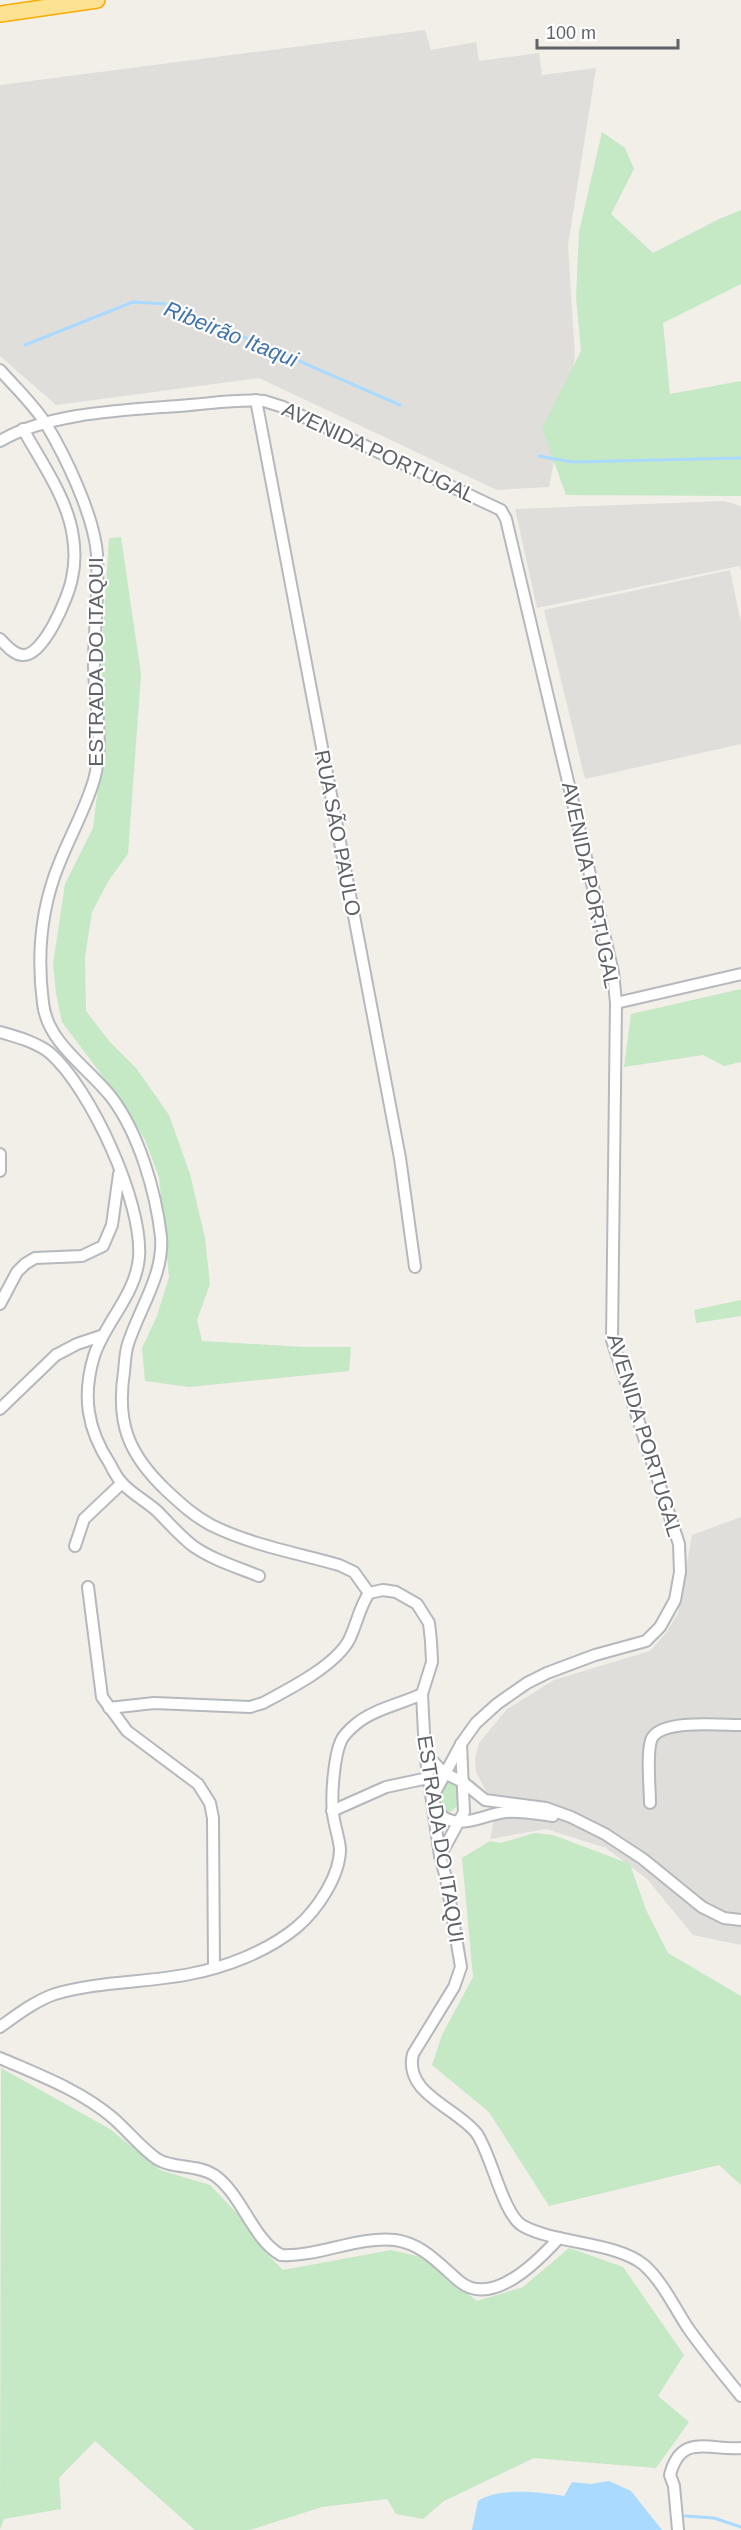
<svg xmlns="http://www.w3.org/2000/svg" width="741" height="2530" font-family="Helvetica,sans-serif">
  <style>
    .industrial { fill: #e0deda }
    .green { fill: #c5e8c5 }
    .water { fill: #aadaff }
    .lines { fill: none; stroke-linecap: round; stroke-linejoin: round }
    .stream { stroke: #aadaff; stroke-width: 3 }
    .minor-casing { stroke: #b5b8bc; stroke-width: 14 }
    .highway-casing { stroke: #f9ab00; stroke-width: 18 }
    .minor { stroke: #fff; stroke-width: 10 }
    .highway { stroke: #fde293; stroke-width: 15 }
    .labels { text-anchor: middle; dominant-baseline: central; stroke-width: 4.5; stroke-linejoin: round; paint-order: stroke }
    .street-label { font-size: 21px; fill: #5f6368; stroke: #fff }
    .water-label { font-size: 22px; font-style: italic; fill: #4174aa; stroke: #fff }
  </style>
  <rect width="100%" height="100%" fill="#f1efe8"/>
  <g class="industrial">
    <polygon points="425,30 431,50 476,42 479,61 539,53 542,75 596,68 568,245 575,357 549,487 497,490 259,378 56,405 0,356 0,85"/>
    <polygon points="724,501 741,506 741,571 739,566 537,608 515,509"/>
    <polygon points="730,570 741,623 741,744 585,779 544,610"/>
    <polygon points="741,1517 741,1945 693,1935 647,1879 606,1848 546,1829 490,1839 496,1810 476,1772 475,1758 479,1743 507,1709 554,1680 650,1651 666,1633 678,1613 692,1535"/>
  </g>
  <g class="green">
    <polygon points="602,132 625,148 634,169 611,214 653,253 719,219 741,210 741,284 663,323 670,394 741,381 741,496 566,495 542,428 581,351 576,297 579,232"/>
    <polygon points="121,537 141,674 128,854 109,880 92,912 85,957 86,1011 109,1041 136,1068 169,1115 190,1174 205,1238 210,1284 197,1320 202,1341 304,1347 351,1347 349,1371 189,1387 145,1381 142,1348 157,1316 169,1277 159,1177 145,1140 122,1102 62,1022 56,993 53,964 65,884 93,828 103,746 101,660 109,538"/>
    <polygon points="741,989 741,1062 724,1066 703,1055 624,1067 631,1014"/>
    <polygon points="741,1300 741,1316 696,1323 694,1310"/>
    <path d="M448 1782 458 1787C460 1798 460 1806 450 1812L444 1810 440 1794Z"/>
    <polygon points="534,1833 553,1835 630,1864 646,1910 668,1953 741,1996 741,2185 719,2165 549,2206 489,2112 432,2065 442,2035 473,1977 462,1858 490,1841 501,1843"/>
    <polygon points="1,2068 110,2129 160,2170 210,2185 255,2232 265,2252 283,2270 391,2250 421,2257 477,2301 523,2287 569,2248 623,2267 684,2355 658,2396 689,2422 656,2468 534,2458 444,2501 423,2519 396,2514 387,2499 322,2507 250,2530 195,2530 95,2441 59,2478 61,2509 4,2519 0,2530"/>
  </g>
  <path class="water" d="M609 2481 631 2491 662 2530H472L478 2501C500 2487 540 2492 564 2496L572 2482 591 2484Z"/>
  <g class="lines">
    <g class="stream">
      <polyline points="25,345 133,302 168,304 400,405"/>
      <polyline points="539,456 572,462 741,458"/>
      <polyline points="685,2516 714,2518 741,2527"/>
    </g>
    <g class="minor-casing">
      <g id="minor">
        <path d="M0 370C15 387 34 405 46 424 66 457 94 516 97 554 99 592 94 630 94 667 95 704 104 744 94 780 85 810 70 836 59 864 41 908 37 957 43 1003 47 1043 89 1068 112 1098 139 1134 156 1192 161 1237 164 1275 139 1309 128 1344 125 1353 125 1363 124 1372 116 1424 129 1455 167 1491 181 1504 194 1516 211 1525 251 1545 297 1553 339 1565L354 1572 369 1593"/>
        <polyline points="256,400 400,1158 415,1267"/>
        <path d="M0 441C51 411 132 410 190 405 214 403 240 399 264 401L283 407 501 510 506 519 613 972 616 1003 612 1340 679 1544 680 1572 675 1600 660 1627 646 1641 595 1655 547 1673 527 1683 497 1704 476 1723 461 1744 432 1798"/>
        <path d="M0 639C6 645 13 654 22 655 43 658 69 596 72 578 75 565 75 550 73 537 68 499 41 462 23 429"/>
        <polyline points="616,1003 741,974"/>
        <path d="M0 1032C17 1037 36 1042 50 1053 91 1089 143 1203 139 1257 136 1295 105 1322 94 1356 82 1396 87 1429 110 1464 113 1470 117 1478 122 1483 132 1494 146 1501 157 1511 169 1523 180 1536 193 1546 213 1560 237 1567 259 1576"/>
        <polyline points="0,1154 0,1171"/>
        <polyline points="0,1304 17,1272 25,1264 35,1258 82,1256 103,1246 112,1225 119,1174"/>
        <polyline points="0,1409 56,1355 77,1344 101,1336"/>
        <polyline points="75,1546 84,1519 122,1483"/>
        <polyline points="88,1587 102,1697 127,1731 198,1784 210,1803 213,1818 214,1968"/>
        <path d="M369 1593 383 1590 396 1592 417 1604 429 1623 431 1641 432 1662 422 1694 425 1753 440 1856 446 1878 461 1967 454 1987 413 2054C403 2094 458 2108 477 2134 492 2156 503 2215 523 2226 556 2244 617 2242 644 2265 663 2282 674 2307 688 2328 705 2352 723 2374 741 2396"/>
        <path d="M109 1708 154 1703 250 1707 263 1703C289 1689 335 1666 349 1640 357 1624 359 1608 369 1593"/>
        <polyline points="425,1753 444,1773 463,1782 485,1800 546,1808 571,1817 605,1834 643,1859 702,1907 724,1918 741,1920"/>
        <path d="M650 1803C650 1788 646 1750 652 1738 663 1719 721 1725 741 1725"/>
        <path d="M434 1804 443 1817C463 1829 485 1814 506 1812 522 1811 538 1814 553 1816"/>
        <polyline points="332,1811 386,1787 428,1778"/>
        <polyline points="440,1856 464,1812 461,1744"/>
        <path d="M0 2027C17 2015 35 2001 55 1994 99 1981 145 1983 190 1974 227 1967 268 1951 297 1927 317 1910 340 1876 340 1849 339 1837 334 1825 333 1813 331 1796 334 1756 341 1741 344 1734 350 1729 356 1724 374 1709 401 1704 422 1694"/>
        <path d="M0 2058C39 2075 80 2090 113 2118 128 2131 140 2147 157 2159 173 2169 197 2164 214 2175 241 2193 253 2240 281 2255 319 2257 357 2236 395 2240 423 2244 439 2264 459 2281 492 2309 539 2260 559 2238"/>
        <path d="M678 2530 674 2486 670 2475C681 2432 710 2451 741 2448"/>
      </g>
    </g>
    <g class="highway-casing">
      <polyline id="highway" points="0,14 97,0"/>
    </g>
    <use href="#minor" class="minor"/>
    <use href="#highway" class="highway"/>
  </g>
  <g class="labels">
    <g class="street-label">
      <text transform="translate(379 452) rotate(25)">AVENIDA PORTUGAL</text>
      <text transform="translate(95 662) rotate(-90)">ESTRADA DO ITAQUI</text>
      <text transform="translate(338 833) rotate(79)">RUA SÃO PAULO</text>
      <text transform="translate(591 885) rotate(78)">AVENIDA PORTUGAL</text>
      <text transform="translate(645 1435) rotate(73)">AVENIDA PORTUGAL</text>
      <text transform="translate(441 1839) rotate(81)">ESTRADA DO ITAQUI</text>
    </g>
    <g class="water-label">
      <text transform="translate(231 334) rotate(22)">Ribeirão Itaqui</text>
    </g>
  </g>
  <path d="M537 39v9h141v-9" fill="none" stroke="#5f6368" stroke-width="3"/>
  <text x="546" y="39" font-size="18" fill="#5f6368" stroke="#ffffff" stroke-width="4.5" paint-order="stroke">100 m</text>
</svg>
